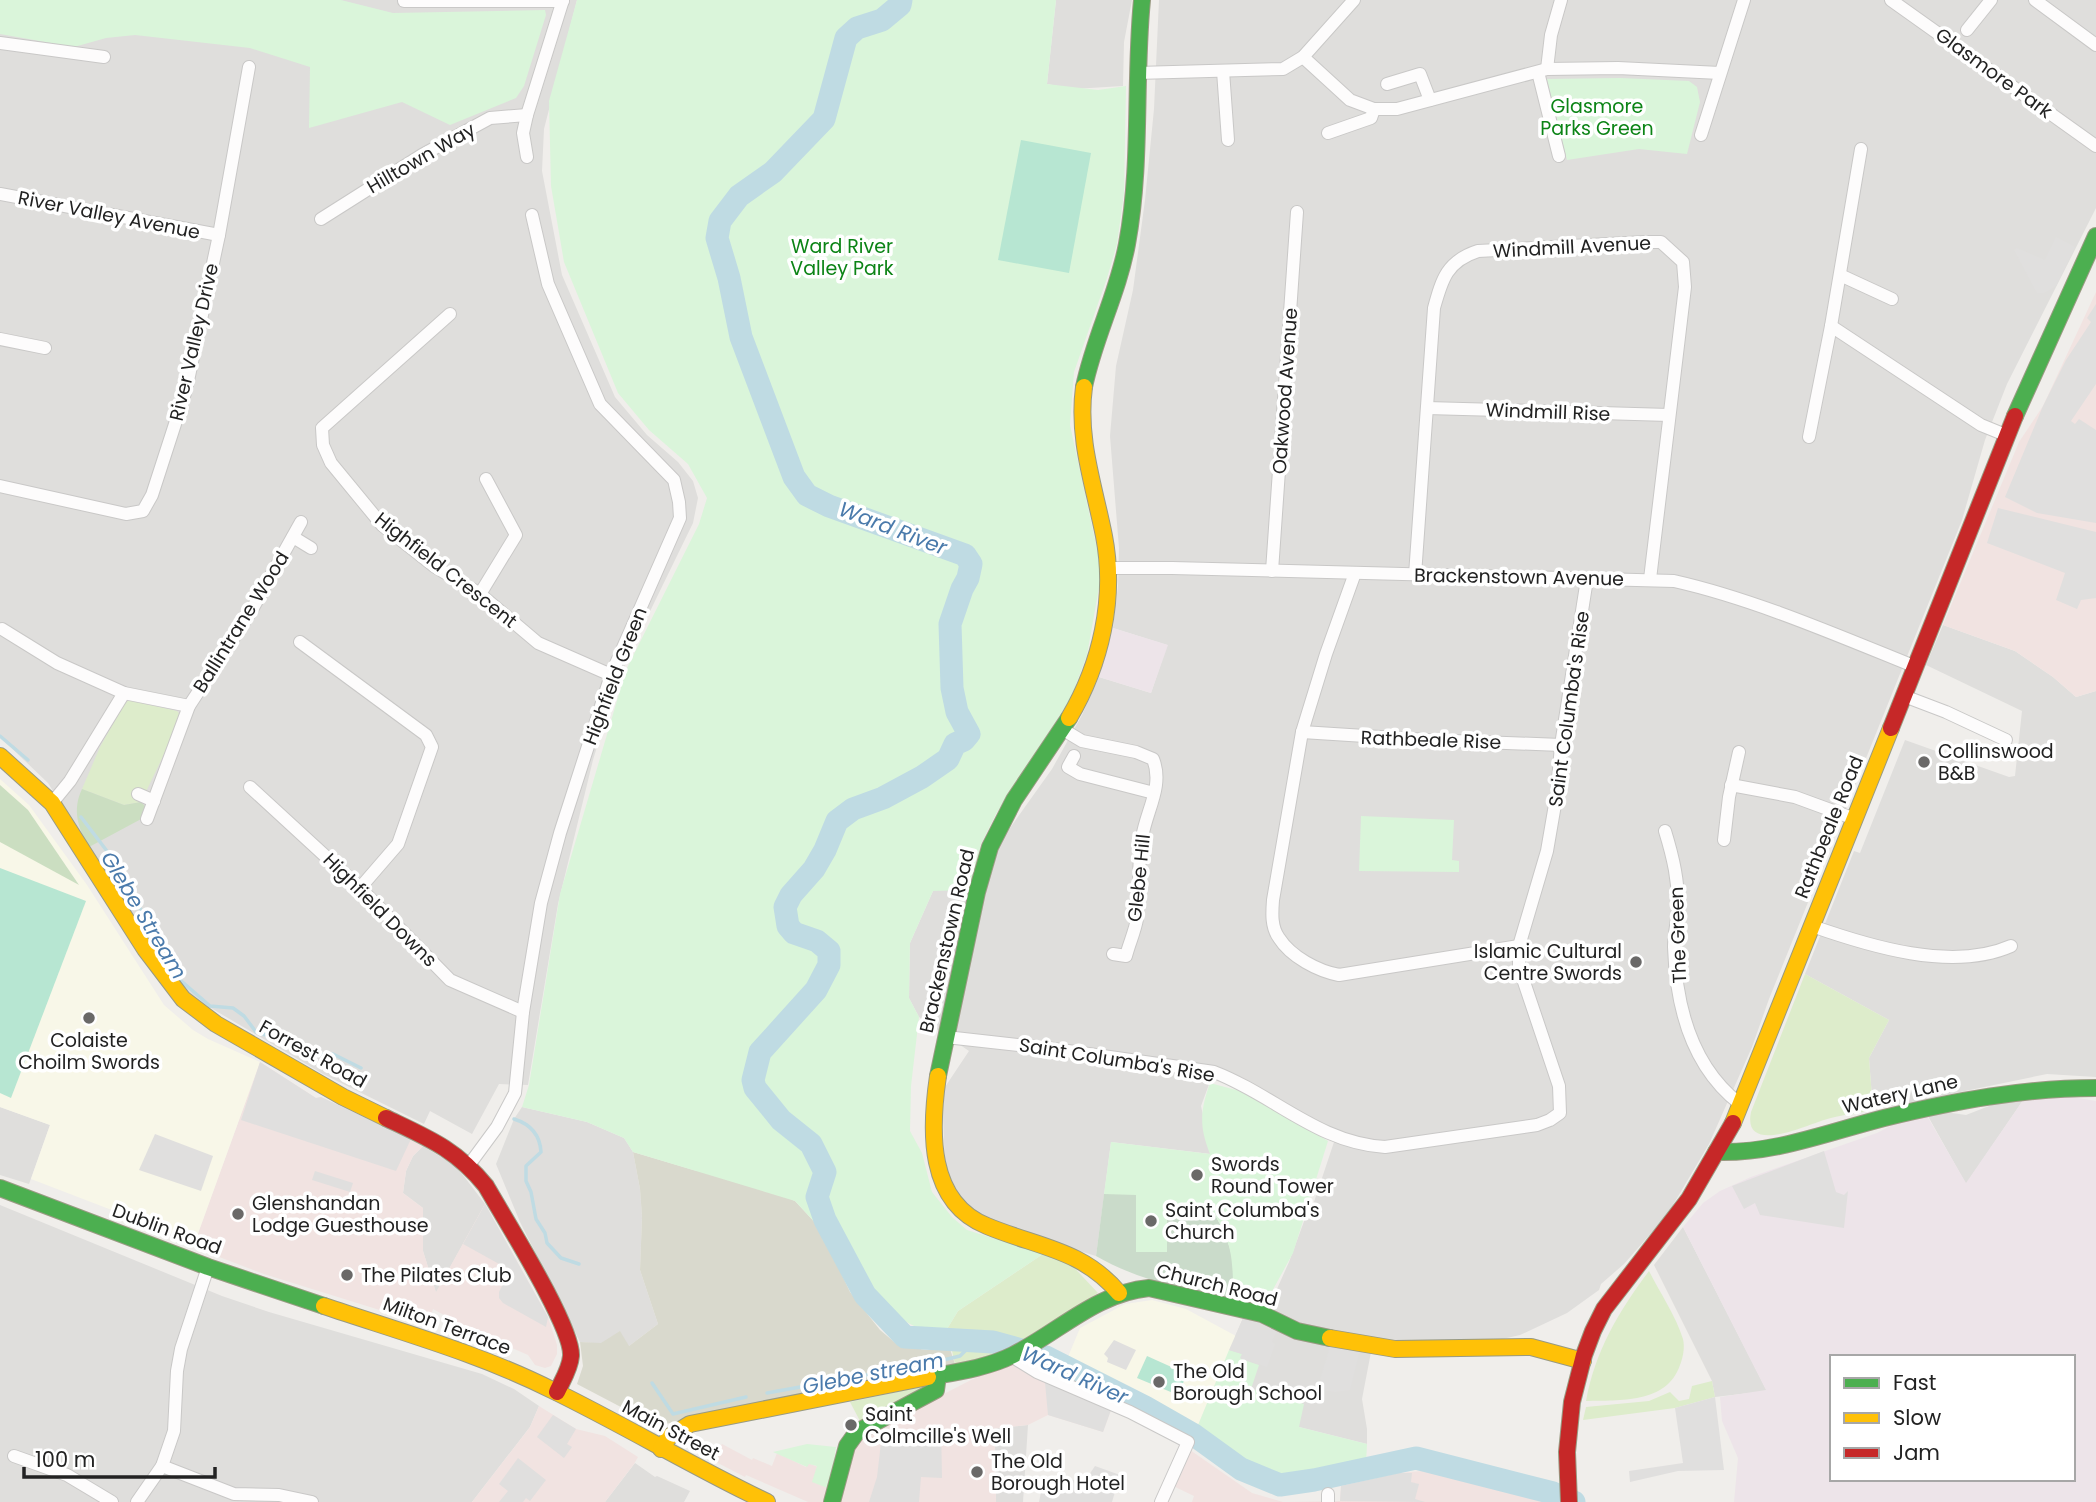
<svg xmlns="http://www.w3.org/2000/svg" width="2096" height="1502" font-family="Poppins,sans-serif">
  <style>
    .residential { fill: #dfdedc }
    .commercial { fill: #f1e3e1 }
    .industrial { fill: #ede4e9; fill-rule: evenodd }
    .education { fill: #f8f7e8 }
    .construction { fill: #d9d9cd }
    .grass { fill: #ddeccb }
    .forest { fill: #cbdec1 }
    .cemetery { fill: #cadbca }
    .park { fill: #daf5da }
    .pitch { fill: #b7e6d2 }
    .parking { fill: #e0dfde }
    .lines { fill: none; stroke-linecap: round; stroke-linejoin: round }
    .stream { stroke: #bfdbe3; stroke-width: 3.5 }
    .river { stroke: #bfdbe3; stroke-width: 23 }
    .street-casing { stroke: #c9c8c7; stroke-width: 14 }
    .fast-casing { stroke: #999a82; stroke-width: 18 }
    .slow-casing { stroke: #999a82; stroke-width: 18 }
    .jam-casing { stroke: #999a82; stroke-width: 18 }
    .street { stroke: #fdfcfc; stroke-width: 12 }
    .fast { stroke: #4caf50; stroke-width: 16 }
    .slow { stroke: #ffc107; stroke-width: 16 }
    .jam { stroke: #c62828; stroke-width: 16 }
    .poi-dot { fill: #6a6968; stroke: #fff; stroke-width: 2.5 }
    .labels { text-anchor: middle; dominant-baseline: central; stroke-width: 7; stroke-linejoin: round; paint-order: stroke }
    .street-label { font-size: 19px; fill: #222; stroke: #fff }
    .park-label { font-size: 19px; fill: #0c8416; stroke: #fff }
    .poi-label { font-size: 19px; fill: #222; stroke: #fff; text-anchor: start }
    .water-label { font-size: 21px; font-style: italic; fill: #4a7aab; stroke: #fff }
  </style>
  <rect width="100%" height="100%" fill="#f0eeeb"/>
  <g class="residential">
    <polygon points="0,0 577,0 544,129 542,171 562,275 615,397 647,435 678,462 693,481 698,498 693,523 637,638 614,691 593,760 558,904 528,1085 499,1084 472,1134 430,1111 424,1124 323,1074 194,998 159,960 48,783 0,737"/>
    <polygon points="1056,0 1132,0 1124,42 1123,86 1073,89 1047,84"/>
    <polygon points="1159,0 2096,0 2096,208 2007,384 1985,440 1962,520 1769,999 1752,1047 1709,1144 1667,1215 1624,1264 1601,1284 1599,1290 1567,1313 1520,1335 1498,1340 1391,1342 1299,1324 1268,1309 1289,1262 1306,1216 1309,1217 1337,1133 1312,1121 1242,1077 1215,1068 1201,1106 1211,1154 1111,1142 1096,1256 1010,1230 973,1210 960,1196 945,1168 943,1116 945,1087 969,1051 919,1017 909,998 910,943 933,891 973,870 992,872 1000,842 1052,769 1082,715 1099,677 1151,693 1167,645 1113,628 1118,586 1119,548 1110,436 1116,366 1133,290 1145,200 1154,109"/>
    <polygon points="1943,625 2015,651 2053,677 2076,697 2096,691 2096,1077 2047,1074 1873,1110 1869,1058 1889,1020 1805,974 1854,851 1860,853 1905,740 2009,777 2015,776 2022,711 1926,665"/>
    <polygon points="2030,1090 1966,1184 1924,1109 1966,1115"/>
    <polygon points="0,1107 50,1125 29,1184 0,1175"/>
    <polygon points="522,1107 587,1122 624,1138 633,1152 640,1189 642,1217 640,1270 658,1324 629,1346 580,1342 520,1222 496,1164 514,1119"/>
    <polygon points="423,1146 456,1166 485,1204 436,1293 423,1251 423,1208 403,1193 406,1171 413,1156"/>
    <polygon points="0,1205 222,1296 269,1312 482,1374 514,1389 539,1406 530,1427 472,1502 0,1502"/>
    <polygon points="1683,1227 1767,1391 1715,1397 1712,1381 1654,1265"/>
    <polygon points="1244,1316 1371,1352 1362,1399 1367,1429 1367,1444 1299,1427 1251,1388 1229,1350"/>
    <polygon points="1028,1425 1023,1502 996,1502 995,1446 991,1429"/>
    <polygon points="635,1463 655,1477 657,1476 690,1491 684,1502 605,1502"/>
  </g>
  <g class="commercial">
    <polygon points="2096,292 2096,691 2076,697 2053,677 2015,651 1943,625 2019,442 2043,406"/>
    <polygon points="260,1062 316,1098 321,1097 423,1146 413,1156 406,1171 403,1193 423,1208 423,1251 436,1292 485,1204 548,1317 557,1345 557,1354 551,1366 545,1368 535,1365 528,1355 477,1333 433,1309 428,1324 418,1322 264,1274 193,1247"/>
    <polygon points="1012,1363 1025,1369 1039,1380 1111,1410 1103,1432 1048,1415 1028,1425 991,1429 995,1446 996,1502 839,1502 850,1460 862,1436 971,1380"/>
    <polygon points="539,1406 576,1429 605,1436 638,1457 634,1464 605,1502 472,1502 530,1427"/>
    <polygon points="722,1444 752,1460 753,1458 772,1466 777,1453 806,1467 808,1463 818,1467 830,1489 825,1502 808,1502 746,1475 745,1477 712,1460"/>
    <polygon points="1190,1450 1252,1493 1283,1502 1192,1502 1194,1496 1171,1485"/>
    <polygon points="1422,1471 1558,1501 1558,1502 1288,1502 1340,1501 1341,1486 1399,1473"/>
  </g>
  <g class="industrial">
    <polygon points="1113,628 1168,645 1151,693 1099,677"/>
    <path d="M2030 1090 2096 1101V1502H1734L1738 1458 1722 1421 1720 1397 1766 1390 1683 1227 1703 1203 1720 1191 1751 1177 1877 1133 1923 1109 1966 1183ZM1832 1357H2073V1479H1832Z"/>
  </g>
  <g class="education">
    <polygon points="0,779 29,805 87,885 164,1005 193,1030 208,1039 260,1062 195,1242 31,1179 50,1125 0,1107"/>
    <polygon points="1152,1300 1186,1309 1236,1336 1196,1430 1065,1364 1080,1328 1125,1304"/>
  </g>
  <polygon class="construction" points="633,1152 697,1171 701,1158 795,1201 820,1228 850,1292 880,1330 899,1346 927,1350 950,1349 955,1364 757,1403 657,1426 577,1384 583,1366 580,1342 601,1343 620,1331 629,1346 658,1324 640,1270 642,1217 640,1189"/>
  <g class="grass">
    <polygon points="129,700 177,711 182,717 141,802 124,805 82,789 100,747 124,704"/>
    <path d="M1805 974 1889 1020 1869 1058 1873 1110C1857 1113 1840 1115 1824 1120 1807 1125 1742 1156 1751 1112Z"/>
    <polygon points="1043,1254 1068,1261 1098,1293 1001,1353 955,1364 947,1329 958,1311"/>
    <path d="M1649 1271C1660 1293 1676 1316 1683 1339 1685 1347 1683 1358 1680 1365 1667 1404 1619 1400 1586 1401 1595 1351 1619 1311 1649 1271Z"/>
    <polygon points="1712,1381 1715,1397 1675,1408 1583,1420 1586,1407 1649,1401 1670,1392 1679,1401 1689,1399 1692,1386"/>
    <polygon points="925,1386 860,1421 850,1402"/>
  </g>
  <g class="forest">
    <polygon points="0,785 28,810 79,885 0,842"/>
    <path d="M82 789 124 805 141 802 146 807 143 818 89 847C78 828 72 810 82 789Z"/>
  </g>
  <path class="cemetery" d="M1104 1194H1136L1137 1252 1167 1207 1211 1208C1228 1237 1242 1268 1228 1299 1182 1289 1138 1280 1096 1256Z"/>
  <g class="park">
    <polygon points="0,0 341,0 393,13 545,10 546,15 524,86 516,98 450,125 402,102 309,128 310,67 250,48 135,35 106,38 74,47 0,34"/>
    <path d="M577 0H1056L1047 84 1098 90 1126 86 1124 193 1117 244 1107 278 1074 372 1070 425 1099 558 1100 582 1087 655 1071 698 996 814 981 844 970 890 933 891 910 943 909 998 919 1017 911 1086 910 1131 922 1153 932 1192 952 1217 967 1230 1043 1254 958 1311 947 1329C939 1329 928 1330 920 1328 884 1317 867 1277 849 1248L825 1240 820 1228 795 1201 633 1152 624 1138 587 1122 522 1107 529 1085 560 894 626 670 699 524 707 498 688 464 649 430 618 393 564 262 551 186 549 101Z"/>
    <polygon points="1620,78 1689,81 1697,87 1700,102 1687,154 1639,149 1567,160 1547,79"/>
    <polygon points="1361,816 1454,820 1452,860 1459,861 1459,872 1359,871"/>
    <path d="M1210 1083 1240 1091 1328 1141 1293 1253 1264 1306 1244 1303V1299L1233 1292C1233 1254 1231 1241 1211 1208L1167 1207V1252H1136V1195L1104 1194 1111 1142 1210 1154C1199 1126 1200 1111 1210 1083Z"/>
    <path d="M1229 1350 1242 1354 1241 1359 1259 1365 1251 1389 1304 1404 1299 1427 1367 1444 1366 1463C1343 1469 1316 1479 1292 1479 1256 1478 1224 1449 1196 1430Z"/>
    <polygon points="807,1444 836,1447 830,1489 812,1482 817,1466 809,1464 807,1467 773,1452"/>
  </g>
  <g class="pitch">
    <polygon points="1021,140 1091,153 1069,273 998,260"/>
    <polygon points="0,868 86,901 11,1098 0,1093"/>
    <polygon points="1147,1356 1187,1374 1178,1395 1137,1378"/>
  </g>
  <g class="parking">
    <polygon points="2056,237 2075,247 2056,286 2044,293 2037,293 2014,250 2017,248 2045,260"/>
    <polygon points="2096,304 2096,384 2071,421 2075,424 2079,419 2096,430 2096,523 2037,513 2005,497 2043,406 2066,360 2091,322 2087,318"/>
    <polygon points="1998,508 2096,532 2096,598 2081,600 2077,609 2056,600 2065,573 1987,543"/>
    <polygon points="260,1062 316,1098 321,1097 411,1139 396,1171 241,1120"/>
    <polygon points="155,1134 213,1156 201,1191 139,1170"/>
    <polygon points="1824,1151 1836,1192 1844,1195 1848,1191 1844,1228 1760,1215 1755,1203 1744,1209 1732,1186"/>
    <polygon points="315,1171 353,1183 350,1192 312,1180"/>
    <polygon points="485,1204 548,1317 546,1327 503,1303 499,1298 499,1292 510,1270 463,1244"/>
    <polygon points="1244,1316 1279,1325 1272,1342 1275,1344 1267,1367 1240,1358 1242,1354 1229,1350"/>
    <polygon points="1114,1340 1136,1350 1126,1370 1107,1362 1108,1358 1104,1354"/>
    <polygon points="1331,1343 1360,1350 1350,1390 1334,1392 1317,1389"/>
    <polygon points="1045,1382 1111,1410 1103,1432 1048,1415"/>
    <polygon points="1715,1397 1724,1470 1678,1471 1630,1482 1629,1471 1683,1463 1675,1408"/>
    <polygon points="553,1415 576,1429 567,1444 572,1447 564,1458 537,1437"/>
    <polygon points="941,1425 942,1478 921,1477 919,1502 869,1502 877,1477 882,1434 903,1429 904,1435"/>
    <polygon points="518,1458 546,1480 530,1501 526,1498 523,1502 499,1502 508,1491 499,1484"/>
    <polygon points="1095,1466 1120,1475 1112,1502 1039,1502 1042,1487 1062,1491 1066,1479 1085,1481"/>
    <polygon points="1399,1473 1412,1473 1411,1482 1419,1484 1415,1499 1425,1502 1340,1501 1341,1486"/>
  </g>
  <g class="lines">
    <g class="stream">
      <polyline points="0,736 28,760"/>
      <polyline points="81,817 113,859 179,979 210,1006 233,1008 244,1016 256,1032 276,1038 291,1038 305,1046 313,1055 333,1054 361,1068"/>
      <path d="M514 1119C530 1124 540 1135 541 1152L526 1166V1181L531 1192 536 1219 545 1233 547 1243 561 1258 579 1264"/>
      <polyline points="652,1383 673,1414 746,1397"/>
      <polyline points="767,1393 927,1364 960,1356 974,1342"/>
    </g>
    <polyline class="river" points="901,0 900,5 882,20 857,28 846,38 824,119 773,172 739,196 720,221 717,238 729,278 741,337 794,477 807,495 829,506 965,555 971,564 968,578 962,589 950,624 952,688 957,712 969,734 964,740 955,744 948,759 922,777 883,798 853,809 837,821 825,850 814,869 791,895 785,907 788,926 794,933 817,941 829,951 829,965 816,990 760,1052 753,1080 755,1088 781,1120 811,1144 825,1172 817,1197 825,1220 865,1295 905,1337 993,1342 1046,1357 1145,1407 1194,1435 1241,1469 1280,1485 1314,1480 1416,1458 1553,1493 1574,1502"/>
    <g class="street-casing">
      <g id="street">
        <polyline points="1891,0 2096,146"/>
        <polyline points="2035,0 2096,45"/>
        <polyline points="404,1 563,1"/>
        <polyline points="1967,30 1991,0"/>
        <polyline points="0,43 104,57"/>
        <polyline points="1303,57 1350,100 1374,109 1397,109 1547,69 1618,68 1720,73"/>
        <polyline points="1547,69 1551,35 1561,0"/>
        <polyline points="1223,71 1228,140"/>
        <polyline points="1538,72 1559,156"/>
        <polyline points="1137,73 1283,69 1303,57 1354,0"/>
        <polyline points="1387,84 1420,74 1430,100"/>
        <polyline points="1328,133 1371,118 1374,109"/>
        <polyline points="1701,135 1744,0"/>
        <polyline points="527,157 523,133 527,115 563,0"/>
        <polyline points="0,194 219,235"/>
        <polyline points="321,219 422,155 490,118 527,115"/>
        <polyline points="1840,275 1892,299"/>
        <polyline points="450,314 322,428 323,445 331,463 382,525 434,566 480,594 538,643 611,675"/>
        <polyline points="1831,326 1981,425 2008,436"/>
        <polyline points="0,339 45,348"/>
        <polyline points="1427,408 1669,415"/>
        <polyline points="1809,437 1831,326 1861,149"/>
        <polyline points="0,486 126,514 143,511 152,495 186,390 219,235 249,67"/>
        <polyline points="293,537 311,548"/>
        <path d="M1108 568H1172L1674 581C1754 599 1839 636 1916 667"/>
        <polyline points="1272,571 1297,212"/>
        <path d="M1355 573 1326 654 1302 732 1273 900C1272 913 1271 927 1279 938 1291 957 1318 971 1339 975L1519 946"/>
        <path d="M1415 575 1434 308C1442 279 1447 261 1478 251L1645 242H1661L1683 262 1685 287 1650 579"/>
        <polyline points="480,594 516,535 486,479"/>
        <polyline points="2,629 57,663 124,693 189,706"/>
        <polyline points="300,642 426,735 432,747 398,844 360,888"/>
        <polyline points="1904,696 1946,712 2006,740"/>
        <path d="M1062 729 1082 741 1136 752 1153 759C1164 786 1146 811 1142 838 1137 865 1141 892 1137 919 1135 931 1129 944 1126 956L1113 954"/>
        <polyline points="1302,732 1428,740 1561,745"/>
        <polyline points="1074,756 1068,767 1080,774 1154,793"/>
        <polyline points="1731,785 1795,797 1855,819"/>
        <polyline points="250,787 360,888 450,980 523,1012"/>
        <polyline points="138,794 154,801"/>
        <polyline points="52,803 70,781 124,693"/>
        <polyline points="147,819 189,706 250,613 301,522"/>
        <path d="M1665 831C1673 857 1679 882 1678 910 1677 922 1674 935 1674 947 1676 1006 1692 1067 1740 1104"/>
        <polyline points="1724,840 1729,797 1739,752"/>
        <path d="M1812 926C1869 946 1952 972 2011 946"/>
        <path d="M946 1037 1054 1049 1214 1072C1274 1095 1318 1143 1385 1147L1537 1125 1550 1120 1560 1113 1559 1086 1519 967V946L1547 851 1557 793 1561 745 1587 579"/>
        <polyline points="469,1165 497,1127 515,1093 523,1012 541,903 560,833 611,675 680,518 679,502 674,480 600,404 548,284 532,215"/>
        <polyline points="1011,1356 1037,1372 1130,1412 1188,1442 1161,1502"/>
        <polyline points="14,1456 67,1475 112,1502"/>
        <polyline points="162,1466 234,1494 279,1495 312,1502"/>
        <polyline points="1328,1494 1328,1502"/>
        <polyline points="137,1502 162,1466 174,1431 177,1371 181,1349 208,1267"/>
      </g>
    </g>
    <g class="fast-casing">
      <g id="fast">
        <path d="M1084 387C1094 338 1118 293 1127 244 1142 164 1134 81 1142 0"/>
        <polyline points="2015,416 2096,236"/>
        <polyline points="938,1076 977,892 990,847 1014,800 1069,718"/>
        <path d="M1716 1152C1774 1154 1829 1132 1884 1118 1954 1101 2024 1088 2096 1088"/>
        <polyline points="0,1188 208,1267 324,1306"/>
        <path d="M928 1377C956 1372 987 1368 1013 1355 1059 1332 1096 1293 1149 1288L1262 1314 1297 1331 1330 1338"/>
        <polyline points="832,1502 847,1446 857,1432 936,1390 938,1375"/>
      </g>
    </g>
    <g class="slow-casing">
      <g id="slow">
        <path d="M1069 718C1101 664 1116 598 1104 536 1094 485 1077 439 1084 387"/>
        <polyline points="0,756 52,803 145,949 183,999 216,1024 343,1097 386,1118"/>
        <path d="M938 1076C930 1130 927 1202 987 1226 1037 1247 1082 1249 1119 1293"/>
        <polyline points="1733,1123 1891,728"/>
        <path d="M324 1306C401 1332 481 1354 554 1391 626 1426 695 1468 767 1502"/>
        <polyline points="1330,1338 1395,1349 1531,1347 1583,1361"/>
        <polyline points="661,1449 669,1437 690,1424 928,1377"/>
      </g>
    </g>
    <g class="jam-casing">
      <g id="jam">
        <polyline points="1891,728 2015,416"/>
        <path d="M386 1118C428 1138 456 1149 486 1186 504 1218 573 1327 571 1356 570 1369 562 1381 557 1392"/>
        <polyline points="1569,1502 1567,1452 1572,1402 1584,1355 1593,1331 1604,1309 1689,1199 1733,1123"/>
      </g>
    </g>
    <use href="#street" class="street"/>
    <use href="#fast" class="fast"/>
    <use href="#slow" class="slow"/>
    <use href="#jam" class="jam"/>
  </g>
  <g class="poi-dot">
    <circle cx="1924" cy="762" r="7"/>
    <circle cx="1636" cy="962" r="7"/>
    <circle cx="89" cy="1018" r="7"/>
    <circle cx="1197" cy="1175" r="7"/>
    <circle cx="238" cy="1214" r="7"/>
    <circle cx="1151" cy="1221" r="7"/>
    <circle cx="347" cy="1275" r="7"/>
    <circle cx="1159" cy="1382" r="7"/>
    <circle cx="851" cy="1425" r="7"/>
    <circle cx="977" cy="1472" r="7"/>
  </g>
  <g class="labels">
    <g class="street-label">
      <text transform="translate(1994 73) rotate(36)">Glasmore Park</text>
      <text transform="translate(421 158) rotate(-30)">Hilltown Way</text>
      <text transform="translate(109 215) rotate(11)">River Valley Avenue</text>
      <text transform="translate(1572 247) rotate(-3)">Windmill Avenue</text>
      <text transform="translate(194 342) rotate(-77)">River Valley Drive</text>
      <text transform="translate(1285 391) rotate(-86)">Oakwood Avenue</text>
      <text transform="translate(1548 412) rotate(2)">Windmill Rise</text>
      <text transform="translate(446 570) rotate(38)">Highfield Crescent</text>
      <text transform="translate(1519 577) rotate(1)">Brackenstown Avenue</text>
      <text transform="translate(241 622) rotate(-58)">Ballintrane Wood</text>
      <text transform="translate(615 676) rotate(-69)">Highfield Green</text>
      <text transform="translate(1569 709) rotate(-82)">Saint Columba's Rise</text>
      <text transform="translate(1431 740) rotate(2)">Rathbeale Rise</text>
      <text transform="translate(1829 827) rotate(-68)">Rathbeale Road</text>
      <text transform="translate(1139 878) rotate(-84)">Glebe Hill</text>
      <text transform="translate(380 910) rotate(45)">Highfield Downs</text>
      <text transform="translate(1678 935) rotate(-92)">The Green</text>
      <text transform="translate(947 941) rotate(-77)">Brackenstown Road</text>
      <text transform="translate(313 1054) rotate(29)">Forrest Road</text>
      <text transform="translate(1117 1060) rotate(9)">Saint Columba's Rise</text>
      <text transform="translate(1900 1094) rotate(-13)">Watery Lane</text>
      <text transform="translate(167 1229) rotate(20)">Dublin Road</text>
      <text transform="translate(1217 1285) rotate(14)">Church Road</text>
      <text transform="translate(447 1326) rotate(20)">Milton Terrace</text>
      <text transform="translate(671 1430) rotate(28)">Main Street</text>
    </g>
    <g class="park-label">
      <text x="1597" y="106">Glasmore<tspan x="1597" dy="22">Parks Green</tspan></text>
      <text x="842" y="246">Ward River<tspan x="842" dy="22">Valley Park</tspan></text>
    </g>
    <g class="poi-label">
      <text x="1938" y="751">Collinswood<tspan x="1938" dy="22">B&amp;B</tspan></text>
      <text x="1622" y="951" text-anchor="end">Islamic Cultural<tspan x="1622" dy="22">Centre Swords</tspan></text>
      <text x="89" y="1040" text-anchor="middle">Colaiste<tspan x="89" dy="22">Choilm Swords</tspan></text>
      <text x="1211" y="1164">Swords<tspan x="1211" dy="22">Round Tower</tspan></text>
      <text x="252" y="1203">Glenshandan<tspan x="252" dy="22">Lodge Guesthouse</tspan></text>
      <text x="1165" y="1210">Saint Columba's<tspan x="1165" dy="22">Church</tspan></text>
      <text x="361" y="1275">The Pilates Club</text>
      <text x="1173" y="1371">The Old<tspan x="1173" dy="22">Borough School</tspan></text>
      <text x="865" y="1414">Saint<tspan x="865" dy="22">Colmcille's Well</tspan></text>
      <text x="991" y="1461">The Old<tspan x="991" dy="22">Borough Hotel</tspan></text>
    </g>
    <g class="water-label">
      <text transform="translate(893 528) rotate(21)">Ward River</text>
      <text transform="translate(144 915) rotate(59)">Glebe Stream</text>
      <text transform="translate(873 1373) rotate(-11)">Glebe stream</text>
      <text transform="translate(1075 1375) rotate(24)">Ward River</text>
    </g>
  </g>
  <rect x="1830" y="1355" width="245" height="126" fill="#ffffff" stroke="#a7a7a7" stroke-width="2"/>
  <rect x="1844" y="1378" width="35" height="10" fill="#4caf50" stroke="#a7a7a7" stroke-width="2"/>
  <text x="1893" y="1390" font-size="21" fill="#222222">Fast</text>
  <rect x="1844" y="1413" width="35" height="10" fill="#ffc107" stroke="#a7a7a7" stroke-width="2"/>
  <text x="1893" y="1425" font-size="21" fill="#222222">Slow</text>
  <rect x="1844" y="1448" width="35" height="10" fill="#c62828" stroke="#a7a7a7" stroke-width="2"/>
  <text x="1893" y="1460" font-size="21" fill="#222222">Jam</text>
  <path d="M24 1467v10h191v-10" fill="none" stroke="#222222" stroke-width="3.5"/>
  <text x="35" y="1467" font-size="21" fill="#222222" stroke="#ffffff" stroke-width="5" paint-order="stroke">100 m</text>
</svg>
